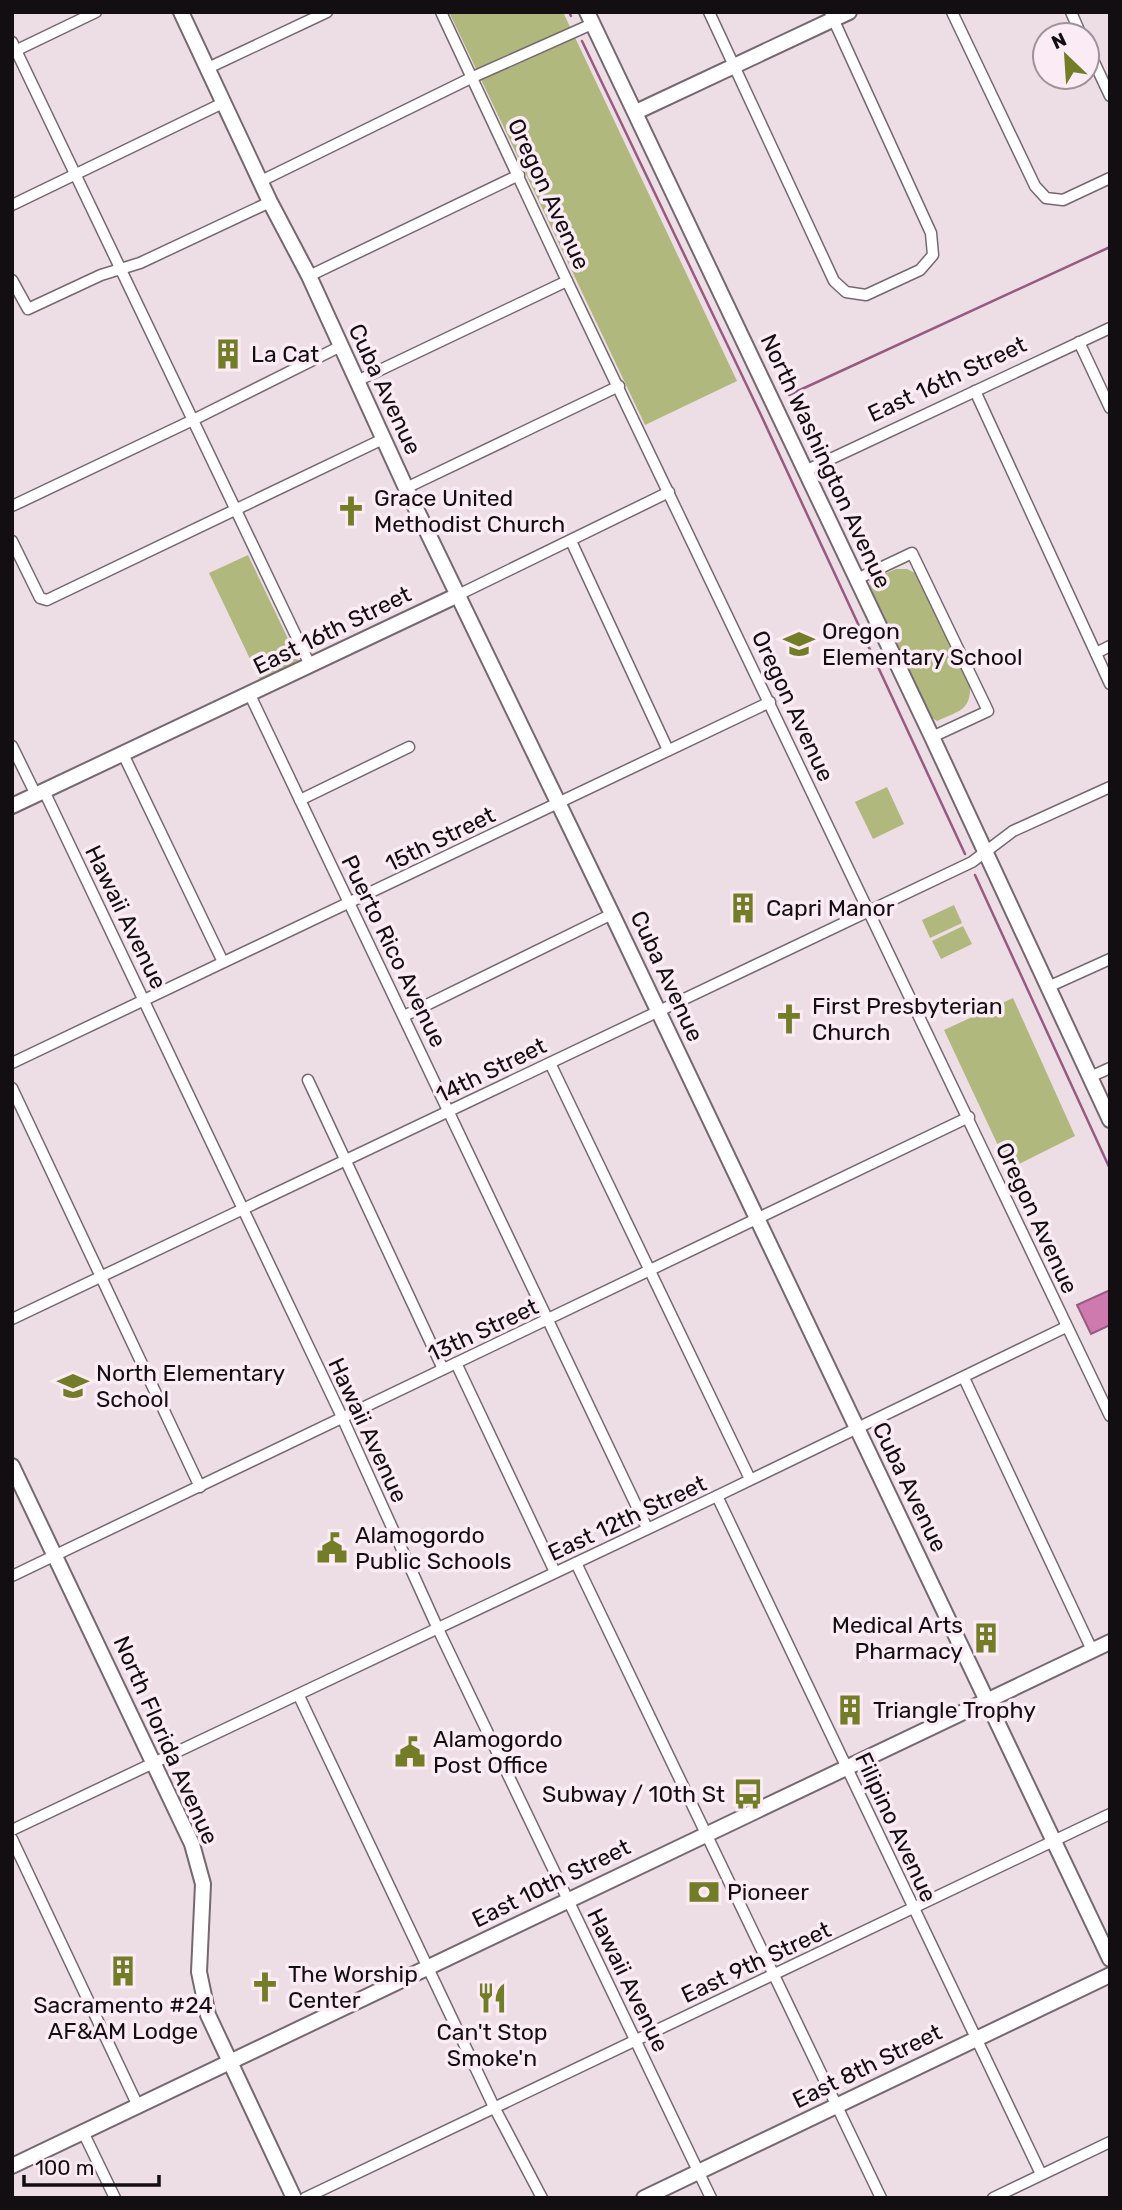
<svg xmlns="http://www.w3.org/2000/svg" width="1122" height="2210" font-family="Rubik,sans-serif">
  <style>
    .green { fill: #b0b87d }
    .water { fill: #cf7aaf; stroke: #975a80; stroke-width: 2 }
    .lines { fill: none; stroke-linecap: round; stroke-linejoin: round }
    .stream { stroke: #975a80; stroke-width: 2.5 }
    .street-casing { stroke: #766870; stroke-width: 13 }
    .secondary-casing { stroke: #766870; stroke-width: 18 }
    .street { stroke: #fff; stroke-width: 10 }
    .secondary { stroke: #fff; stroke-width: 14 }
    .labels { text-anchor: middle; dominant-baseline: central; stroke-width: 7; stroke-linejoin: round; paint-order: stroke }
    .street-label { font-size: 23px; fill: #130e11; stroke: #fbebf4 }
    .poi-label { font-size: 23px; fill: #130e11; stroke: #fbebf4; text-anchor: start }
  </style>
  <rect width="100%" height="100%" fill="#eddee6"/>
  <g class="green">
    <polygon points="449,12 563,12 737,381 645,425"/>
    <polygon points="248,555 299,662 260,680 209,573"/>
    <path d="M896 569H907L917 574 970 687C971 711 956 712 937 721L932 718 870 586 873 579Z"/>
    <polygon points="887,787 904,824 873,839 855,802"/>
    <polygon points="954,905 962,923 930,938 922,920"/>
    <polygon points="963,926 972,944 941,959 932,941"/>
    <polygon points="1013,998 1075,1136 1009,1169 944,1030"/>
  </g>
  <polygon class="water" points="1110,1290 1110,1325 1091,1334 1077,1305"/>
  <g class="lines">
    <g class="stream">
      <polyline points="569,12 571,16"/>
      <polyline points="582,41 760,413 965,854"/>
      <polyline points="789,395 1110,247"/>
      <polyline points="975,875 1110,1169"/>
    </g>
    <g class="street-casing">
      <g id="street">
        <polyline points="441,12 567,281 1110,1416"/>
        <polyline points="709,12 834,281 846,292 866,295 920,270 933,255 931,233 830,12"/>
        <polyline points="952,12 1035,186 1046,198 1063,200 1110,178"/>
        <polyline points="1071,12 1081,35"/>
        <polyline points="12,42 310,665"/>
        <polyline points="1087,47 1110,96"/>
        <polyline points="17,50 96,12"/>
        <polyline points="208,68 327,12"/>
        <polyline points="261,181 473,77 592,24"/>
        <polyline points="12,205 225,102"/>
        <polyline points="309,276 519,175"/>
        <polyline points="12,280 28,309 101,275 140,263 270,202"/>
        <polyline points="1079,342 1110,408"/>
        <polyline points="357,381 567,281"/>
        <polyline points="975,391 1110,684"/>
        <polyline points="805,471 1110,328"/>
        <polyline points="406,488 619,386"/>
        <polyline points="12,506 193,420 341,346"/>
        <polyline points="12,541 40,598 47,600 383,439"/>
        <polyline points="571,541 668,750"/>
        <polyline points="857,579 912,553 988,711 932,737"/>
        <polyline points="458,595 669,492"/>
        <polyline points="1096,653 1110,646"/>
        <polyline points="250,695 647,1528"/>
        <polyline points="12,746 36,795"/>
        <polyline points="123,754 223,962"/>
        <polyline points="44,791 342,1417 438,1629 711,2198"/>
        <polyline points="300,800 409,747"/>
        <polyline points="1048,987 1110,959"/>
        <polyline points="404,1016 612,914"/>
        <polyline points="12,1063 770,702"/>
        <polyline points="550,1063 750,1479"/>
        <polyline points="1090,1077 1110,1068"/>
        <polyline points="308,1080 443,1369"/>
        <polyline points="12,1088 200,1487"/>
        <polyline points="12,1319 972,862 1013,831 1110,787"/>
        <polyline points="456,1363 555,1572"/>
        <polyline points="964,1378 1092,1650"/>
        <polyline points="717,1496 1041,2174"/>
        <polyline points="576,1563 881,2198"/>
        <polyline points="12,1576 969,1117"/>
        <polyline points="299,1696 494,2107 542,2198"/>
        <polyline points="12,1830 717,1496 1066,1327"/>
        <polyline points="12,1839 138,2106"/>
        <polyline points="83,2132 115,2198"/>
        <polyline points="305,2198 1110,1814"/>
        <polyline points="993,2198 1110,2142"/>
      </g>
    </g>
    <g class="secondary-casing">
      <g id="secondary">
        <polyline points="181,12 270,202 309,276 406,488 612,914 1110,1959"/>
        <polyline points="587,12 932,737 1110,1120"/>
        <polyline points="636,112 849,12"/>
        <polyline points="12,806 458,595"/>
        <polyline points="12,1466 192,1844 203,1884 199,1972 208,2015 294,2198"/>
        <polyline points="12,2166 1110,1642"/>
        <polyline points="644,2198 1110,1975"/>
      </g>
    </g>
    <use href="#street" class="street"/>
    <use href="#secondary" class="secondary"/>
  </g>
  <defs>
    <g id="building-bare" transform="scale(2.415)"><path d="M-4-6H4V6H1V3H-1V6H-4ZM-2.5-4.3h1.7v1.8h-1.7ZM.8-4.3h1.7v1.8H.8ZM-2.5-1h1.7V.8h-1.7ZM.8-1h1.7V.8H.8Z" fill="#737c27" stroke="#fbebf4" stroke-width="2.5" paint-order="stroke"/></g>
    <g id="church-bare" transform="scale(2.415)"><path d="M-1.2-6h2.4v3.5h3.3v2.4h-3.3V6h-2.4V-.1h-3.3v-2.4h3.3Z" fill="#737c27" stroke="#fbebf4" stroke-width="2.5" paint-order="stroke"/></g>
    <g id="school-bare" transform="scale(2.415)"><path d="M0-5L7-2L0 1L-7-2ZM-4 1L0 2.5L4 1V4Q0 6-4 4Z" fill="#737c27" stroke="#fbebf4" stroke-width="2.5" paint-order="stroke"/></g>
    <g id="civic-bare" transform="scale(2.415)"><path d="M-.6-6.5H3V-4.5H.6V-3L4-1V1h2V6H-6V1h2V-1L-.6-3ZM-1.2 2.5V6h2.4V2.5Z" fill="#737c27" stroke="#fbebf4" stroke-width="2.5" paint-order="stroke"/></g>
    <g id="bus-bare" transform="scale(2.415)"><path d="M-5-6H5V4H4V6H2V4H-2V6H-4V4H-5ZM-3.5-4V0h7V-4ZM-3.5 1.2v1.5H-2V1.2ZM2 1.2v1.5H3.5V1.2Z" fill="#737c27" stroke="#fbebf4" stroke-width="2.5" paint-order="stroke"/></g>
    <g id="bank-bare" transform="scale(2.415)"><path d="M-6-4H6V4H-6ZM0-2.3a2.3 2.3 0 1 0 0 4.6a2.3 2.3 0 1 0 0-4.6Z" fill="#737c27" stroke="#fbebf4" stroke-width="2.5" paint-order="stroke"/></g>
    <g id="restaurant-bare" transform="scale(2.415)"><path d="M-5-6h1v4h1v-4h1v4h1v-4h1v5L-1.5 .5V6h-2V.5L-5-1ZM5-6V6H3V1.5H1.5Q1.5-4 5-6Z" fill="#737c27" stroke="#fbebf4" stroke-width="2.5" paint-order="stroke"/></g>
  </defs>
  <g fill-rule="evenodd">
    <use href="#building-bare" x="228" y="354"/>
    <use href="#church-bare" x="351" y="511"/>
    <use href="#school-bare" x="799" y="644"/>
    <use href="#building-bare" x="743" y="908"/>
    <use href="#church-bare" x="789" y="1019"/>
    <use href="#school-bare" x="73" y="1386"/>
    <use href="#civic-bare" x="332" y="1548"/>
    <use href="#building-bare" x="986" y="1638"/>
    <use href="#building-bare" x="850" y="1710"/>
    <use href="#civic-bare" x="410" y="1752"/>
    <use href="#bus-bare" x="748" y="1794"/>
    <use href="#bank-bare" x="704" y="1892"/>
    <use href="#building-bare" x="123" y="1971"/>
    <use href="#church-bare" x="265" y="1987"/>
    <use href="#restaurant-bare" x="492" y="1998"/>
  </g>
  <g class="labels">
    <g class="street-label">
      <text transform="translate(549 194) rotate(65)">Oregon Avenue</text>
      <text transform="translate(947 379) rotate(-25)">East 16th Street</text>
      <text transform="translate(385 389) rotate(65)">Cuba Avenue</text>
      <text transform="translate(826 461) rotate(65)">North Washington Avenue</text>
      <text transform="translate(332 630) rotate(-26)">East 16th Street</text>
      <text transform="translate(793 706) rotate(65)">Oregon Avenue</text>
      <text transform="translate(440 839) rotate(-26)">15th Street</text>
      <text transform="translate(126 917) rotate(64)">Hawaii Avenue</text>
      <text transform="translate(394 951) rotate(64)">Puerto Rico Avenue</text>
      <text transform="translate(667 976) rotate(65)">Cuba Avenue</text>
      <text transform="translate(491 1070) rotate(-26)">14th Street</text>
      <text transform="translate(1037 1218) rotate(65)">Oregon Avenue</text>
      <text transform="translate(483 1330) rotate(-25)">13th Street</text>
      <text transform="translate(368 1430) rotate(65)">Hawaii Avenue</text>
      <text transform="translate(910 1487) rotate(64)">Cuba Avenue</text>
      <text transform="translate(627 1518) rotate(-25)">East 12th Street</text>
      <text transform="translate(166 1740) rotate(66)">North Florida Avenue</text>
      <text transform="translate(896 1827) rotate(65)">Filipino Avenue</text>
      <text transform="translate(551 1883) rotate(-26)">East 10th Street</text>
      <text transform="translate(756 1962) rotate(-25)">East 9th Street</text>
      <text transform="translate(628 1980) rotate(64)">Hawaii Avenue</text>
      <text transform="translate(867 2066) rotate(-26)">East 8th Street</text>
    </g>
    <g class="poi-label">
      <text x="251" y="354">La Cat</text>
      <text x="374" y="498">Grace United<tspan x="374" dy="26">Methodist Church</tspan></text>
      <text x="822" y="631">Oregon<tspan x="822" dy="26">Elementary School</tspan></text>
      <text x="766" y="908">Capri Manor</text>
      <text x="812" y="1006">First Presbyterian<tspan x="812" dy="26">Church</tspan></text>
      <text x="96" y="1373">North Elementary<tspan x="96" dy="26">School</tspan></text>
      <text x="355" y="1535">Alamogordo<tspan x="355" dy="26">Public Schools</tspan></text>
      <text x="963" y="1625" text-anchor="end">Medical Arts<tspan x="963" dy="26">Pharmacy</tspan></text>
      <text x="873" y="1710">Triangle Trophy</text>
      <text x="433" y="1739">Alamogordo<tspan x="433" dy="26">Post Office</tspan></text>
      <text x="725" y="1794" text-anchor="end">Subway / 10th St</text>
      <text x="727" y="1892">Pioneer</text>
      <text x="288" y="1974">The Worship<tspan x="288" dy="26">Center</tspan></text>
      <text x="123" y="2005" text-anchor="middle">Sacramento #24<tspan x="123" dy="26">AF&amp;AM Lodge</tspan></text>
      <text x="492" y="2032" text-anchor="middle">Can't Stop<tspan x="492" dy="26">Smoke'n</tspan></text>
    </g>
  </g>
  <rect width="1122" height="2210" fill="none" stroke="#130e11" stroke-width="28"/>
  <g transform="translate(1066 56) rotate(335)"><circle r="33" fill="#fbebf4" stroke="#9e9399" stroke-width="2"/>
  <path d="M0-5L12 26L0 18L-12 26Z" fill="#737c27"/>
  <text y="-10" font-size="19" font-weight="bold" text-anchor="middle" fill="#130e11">N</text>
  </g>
  <path d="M24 2175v10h135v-10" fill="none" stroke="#130e11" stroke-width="3.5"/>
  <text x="35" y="2175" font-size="21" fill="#130e11" stroke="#fbebf4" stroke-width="5" paint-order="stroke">100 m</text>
</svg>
